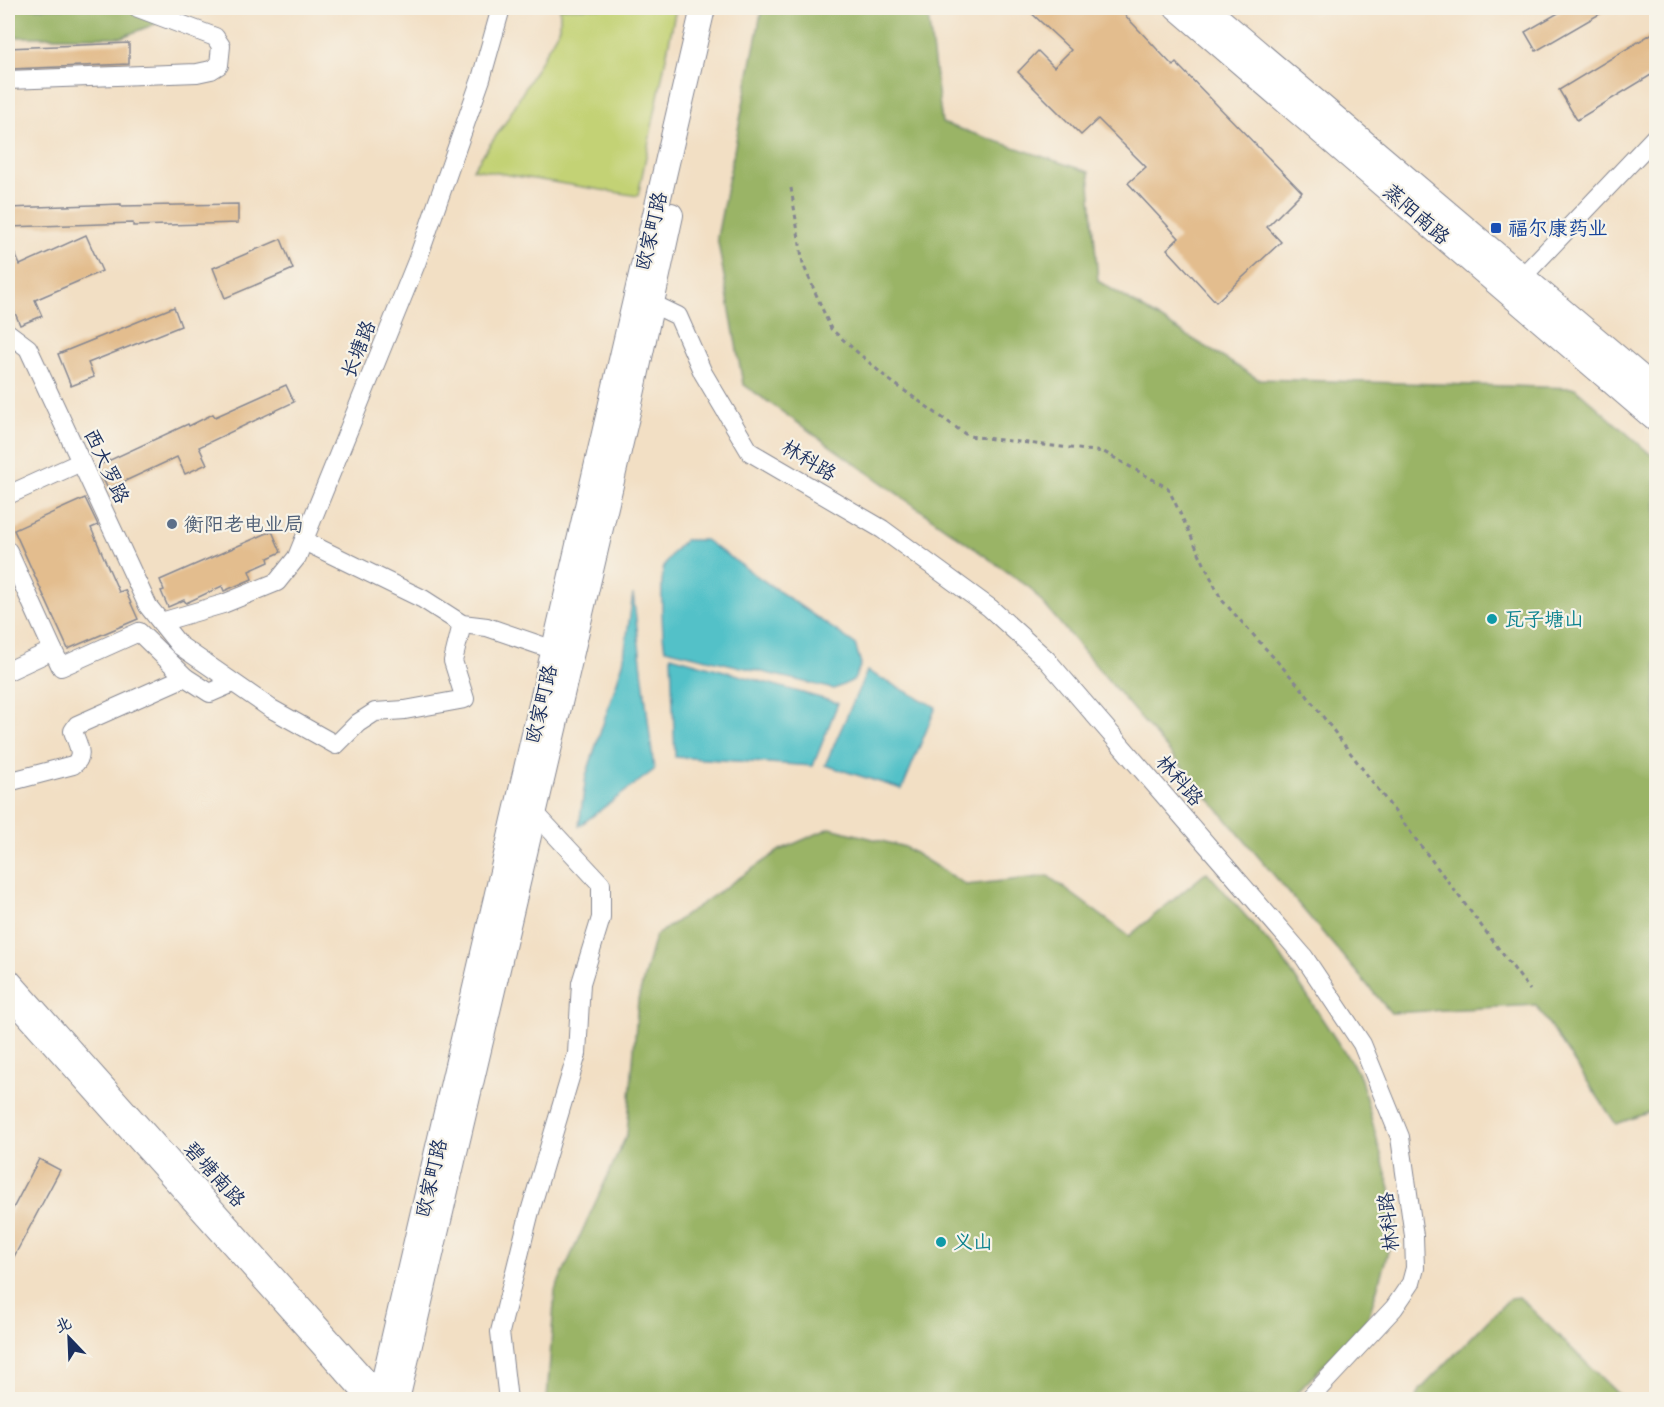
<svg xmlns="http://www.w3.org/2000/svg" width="1664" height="1407" font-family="Itim,'LXGW WenKai TC',sans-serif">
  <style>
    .green { fill: #c3d274; stroke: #6f8069; stroke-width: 1.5 }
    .forest { fill: #9ab466; stroke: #5a7262; stroke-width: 1.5 }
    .water { fill: #53c1c8; stroke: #377893; stroke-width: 1.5 }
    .building { fill: #e3bd8e }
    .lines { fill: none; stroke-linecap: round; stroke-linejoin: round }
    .minor-casing { stroke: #868791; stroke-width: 20 }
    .major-casing { stroke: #868791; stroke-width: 26 }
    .path { stroke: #868791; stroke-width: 3; stroke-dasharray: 4.5 4.5; stroke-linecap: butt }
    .minor { stroke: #fff; stroke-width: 18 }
    .major { stroke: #fff; stroke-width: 24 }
    .transit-dot { fill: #1a4fb4; stroke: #f7f3e8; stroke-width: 2 }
    .service-dot { fill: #5c6f8a; stroke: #f7f3e8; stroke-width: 2 }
    .culture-dot { fill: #0f9aa8; stroke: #f7f3e8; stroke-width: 2 }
    .labels { text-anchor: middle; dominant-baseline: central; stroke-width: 4.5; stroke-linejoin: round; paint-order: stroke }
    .street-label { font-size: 20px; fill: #1b2f5e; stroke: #f7f3e8 }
    .transit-label { font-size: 20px; fill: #164399; stroke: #f7f3e8; text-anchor: start }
    .service-label { font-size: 20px; fill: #4e5e75; stroke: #f7f3e8; text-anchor: start }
    .culture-label { font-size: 20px; fill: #0d838f; stroke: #f7f3e8; text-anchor: start }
  </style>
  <rect width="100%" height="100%" fill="#f7f3e8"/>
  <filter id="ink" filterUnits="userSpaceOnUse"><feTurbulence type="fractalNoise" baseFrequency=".0167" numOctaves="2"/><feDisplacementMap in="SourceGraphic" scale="12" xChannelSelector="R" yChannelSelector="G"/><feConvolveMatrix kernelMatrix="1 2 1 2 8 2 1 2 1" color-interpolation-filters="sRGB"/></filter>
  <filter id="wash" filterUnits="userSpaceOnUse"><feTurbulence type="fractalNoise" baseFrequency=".008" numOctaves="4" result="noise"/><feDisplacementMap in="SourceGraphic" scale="24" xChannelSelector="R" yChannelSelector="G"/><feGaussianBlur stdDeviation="1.35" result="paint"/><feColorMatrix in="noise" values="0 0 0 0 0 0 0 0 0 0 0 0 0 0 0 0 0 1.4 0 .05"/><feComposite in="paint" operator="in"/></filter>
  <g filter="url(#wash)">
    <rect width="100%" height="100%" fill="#f2dfc4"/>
    <polygon class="green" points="560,8 676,8 638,196 473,169 505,123 560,27"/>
    <g class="forest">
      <polygon points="8,8 195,8 122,37 8,37"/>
      <polygon points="762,8 927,8 942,123 1089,172 1098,281 1258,379 1575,388 1656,459 1656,1110 1616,1124 1536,1005 1391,1013 1030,588 743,384 717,237"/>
      <polygon points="830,828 905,847 966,885 1048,876 1129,936 1207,872 1280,955 1360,1076 1398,1218 1368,1319 1291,1399 547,1399 555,1290 627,1134 638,1000 655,936 780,850"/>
      <polygon points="1519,1297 1623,1399 1416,1399 1420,1390 1510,1298"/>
    </g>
    <g class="water">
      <path d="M685 540H705L855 644 861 664 854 680 834 689 665 649C662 635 660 578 664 567 668 556 677 548 685 540Z"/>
      <polygon points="633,594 654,770 579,826 586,776 623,663"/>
      <polygon points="671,656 838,703 813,766 675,757"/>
      <polygon points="867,671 936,707 902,789 825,765"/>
    </g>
    <g id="blocks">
      <g class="building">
        <polygon points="1026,8 1118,8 1173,66 1176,63 1302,192 1267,227 1281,242 1216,302 1167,249 1179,238 1128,183 1146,167 1098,119 1081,135 1018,72 1038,51 1054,67 1071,50"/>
        <polygon points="1567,8 1610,8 1536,51 1525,32"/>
        <polygon points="1656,31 1656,72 1577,120 1559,90"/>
        <polygon points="129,43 129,64 11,69 11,66 8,66 8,48"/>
        <polygon points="121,204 121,206 238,204 238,223 133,226 133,223 8,227 8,208"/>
        <polygon points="86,235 102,271 35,300 42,316 20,325 8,296 8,237 20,265"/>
        <polygon points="281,239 293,269 225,298 213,268"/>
        <polygon points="174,307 181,326 88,363 94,377 71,386 58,354"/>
        <polygon points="286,385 294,402 199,447 207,464 185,474 177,457 108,489 97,466 188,424 189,426 213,414 215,417"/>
        <polygon points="85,498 98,525 91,528 119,592 125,590 138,619 68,649 14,530"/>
        <polygon points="272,531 281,552 268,558 269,562 249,571 252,579 224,591 222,586 186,603 184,600 168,607 161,591 164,590 160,580"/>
        <polygon points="39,1159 60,1170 8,1268 8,1218"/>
      </g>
    </g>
  </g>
  <g filter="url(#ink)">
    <use href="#blocks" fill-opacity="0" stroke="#868791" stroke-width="1.5"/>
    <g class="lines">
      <g class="minor-casing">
        <g id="minor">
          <polyline points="8,80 197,73 211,70 219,65 221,46 215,37 138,8"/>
          <polyline points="1523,276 1656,136"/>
          <polyline points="653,304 678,316 703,373 750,452 882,529 990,608 1047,660 1304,957 1362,1044 1400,1137 1414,1236 1415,1268 1411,1283 1394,1308 1308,1400"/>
          <polyline points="8,333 28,348 148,606 179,645 270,708 336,745 358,723 375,712 405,710 465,699 453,661 462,624"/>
          <polyline points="8,495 81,462"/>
          <polyline points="304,541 423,599 462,624 487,627 554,650"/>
          <polyline points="8,551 53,650 8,671"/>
          <polyline points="161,622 223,604 277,582 297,557 417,261 481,79 501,8"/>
          <polyline points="53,650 61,667 139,632 185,677"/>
          <path d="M8 782 73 765C86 756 77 744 73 731L77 725 185 677 210 693 233 683"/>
          <polyline points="8,976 378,1391 388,1397"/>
          <polyline points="8,997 368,1400"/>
          <polyline points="508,1400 500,1332 529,1215 577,1054 581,983 601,918 601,884 535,813"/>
        </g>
      </g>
      <g class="major-casing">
        <g id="major">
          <polyline points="1177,8 1656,420"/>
          <polyline points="1206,8 1656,390"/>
          <polyline points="374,1400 384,1379 703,8"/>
          <polyline points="397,1400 629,408 671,215"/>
        </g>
      </g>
      <polyline class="path" points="791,188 803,264 831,329 888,379 968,436 1104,452 1168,488 1221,599 1302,689 1530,990"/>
      <use href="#minor" class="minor"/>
      <use href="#major" class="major"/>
    </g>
  </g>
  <rect class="transit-dot" x="1490" y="222" width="12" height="12" rx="3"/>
  <circle class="service-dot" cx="172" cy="524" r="6"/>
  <g class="culture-dot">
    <circle cx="1492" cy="619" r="6"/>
    <circle cx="941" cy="1242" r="6"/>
  </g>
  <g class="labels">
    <g class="street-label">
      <text transform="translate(1417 214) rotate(41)">蒸阳南路</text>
      <text transform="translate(651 231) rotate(-77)">欧家町路</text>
      <text transform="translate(358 349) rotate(-68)">长塘路</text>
      <text transform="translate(809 460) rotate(31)">林科路</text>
      <text transform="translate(107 466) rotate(65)">西大罗路</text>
      <text transform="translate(541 704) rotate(-77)">欧家町路</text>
      <text transform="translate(1180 780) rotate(49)">林科路</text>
      <text transform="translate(215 1174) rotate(48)">碧塘南路</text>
      <text transform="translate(431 1178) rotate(-77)">欧家町路</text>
      <text transform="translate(1388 1222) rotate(-96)">林科路</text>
    </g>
    <g class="transit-label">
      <text x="1508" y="228">福尔康药业</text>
    </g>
    <g class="service-label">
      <text x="184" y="524">衡阳老电业局</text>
    </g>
    <g class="culture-label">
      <text x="1504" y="619">瓦子塘山</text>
      <text x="953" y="1242">义山</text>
    </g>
  </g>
  <rect width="1664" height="1407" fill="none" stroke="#f7f3e8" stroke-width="30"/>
  <g transform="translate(69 1338) rotate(337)" stroke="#f7f3e8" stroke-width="4.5" paint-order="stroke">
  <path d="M0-4.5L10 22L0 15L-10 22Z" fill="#1b2f5e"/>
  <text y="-9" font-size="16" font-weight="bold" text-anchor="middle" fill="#1b2f5e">北</text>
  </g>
</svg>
